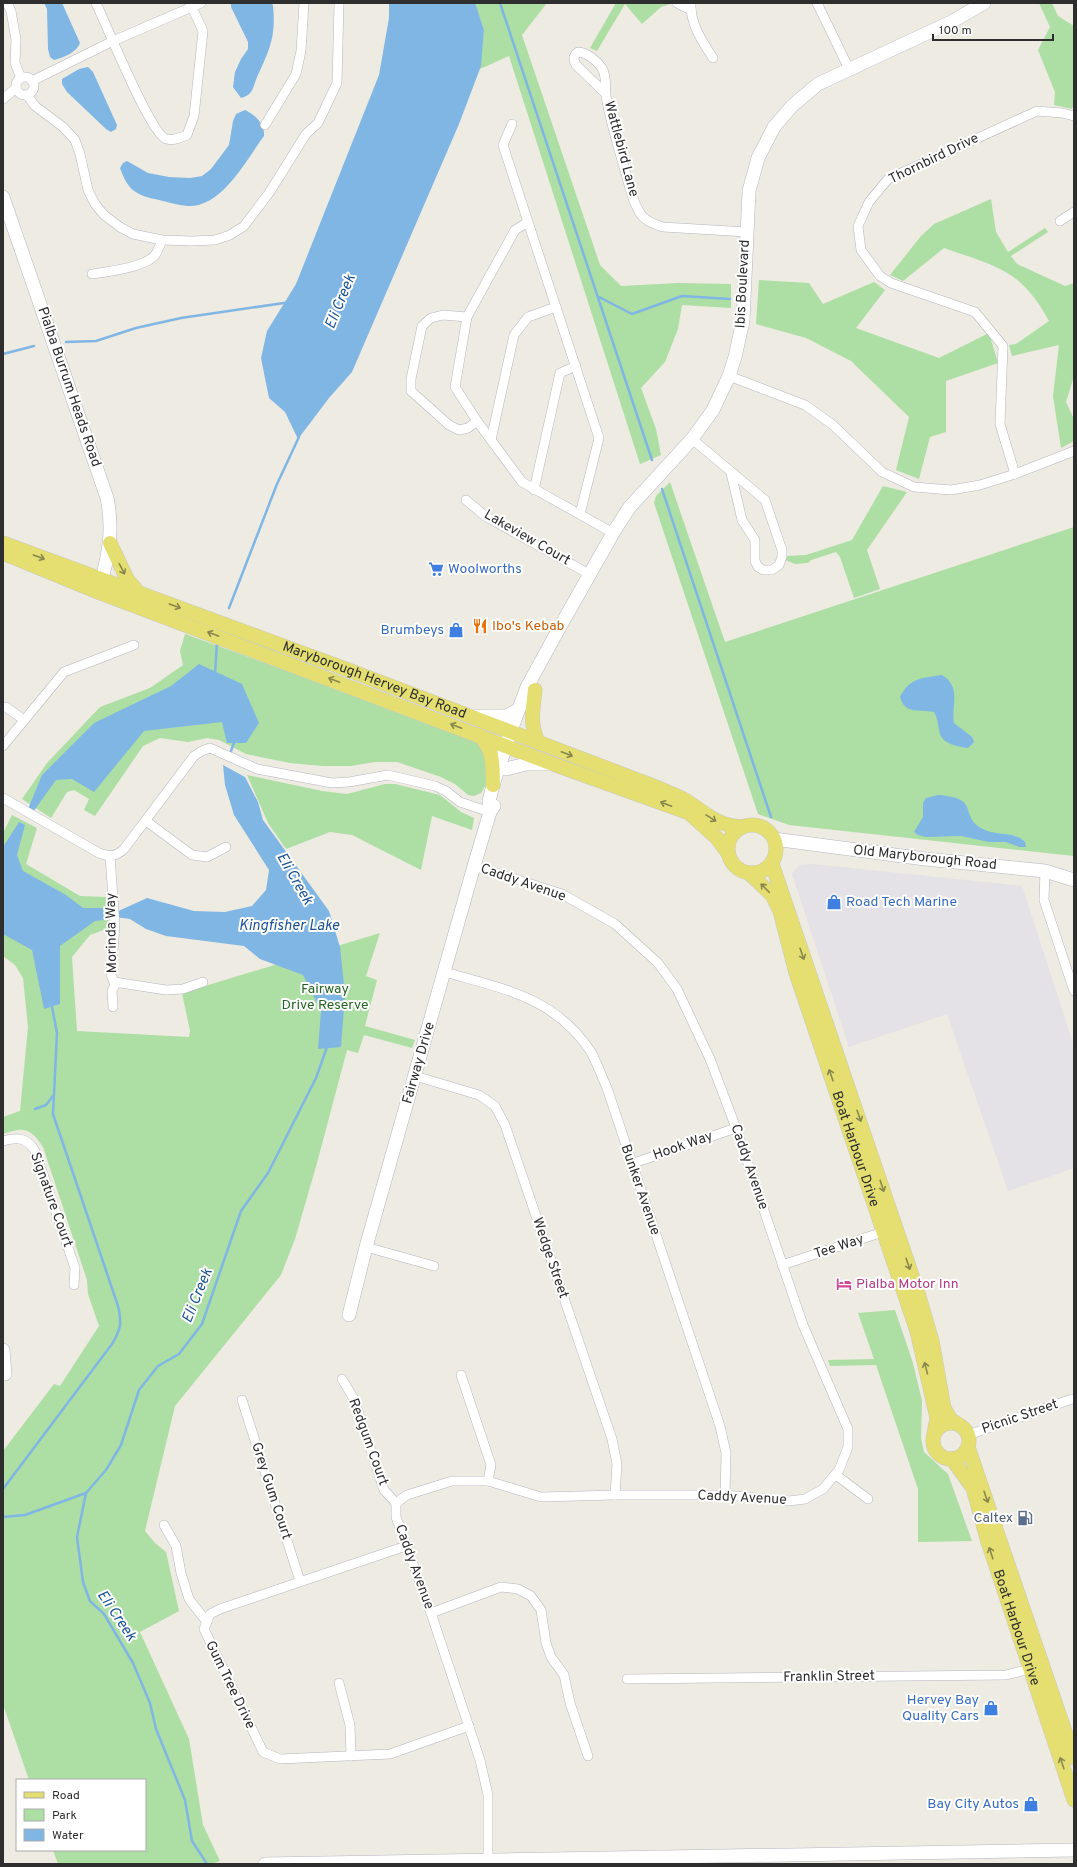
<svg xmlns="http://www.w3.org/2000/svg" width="1077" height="1867" font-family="Overpass,sans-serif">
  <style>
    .industrial { fill: #e4e1e7 }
    .green { fill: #addea4 }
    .water { fill: #80b6e4 }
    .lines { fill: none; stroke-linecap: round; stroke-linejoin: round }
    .stream { stroke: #80b6e4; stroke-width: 2.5 }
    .street-casing { stroke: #b5b5c0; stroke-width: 10 }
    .secondary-casing { stroke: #b5b5c0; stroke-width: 14 }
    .primary-casing { stroke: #c9c9c9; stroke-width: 15 }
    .street { stroke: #fff; stroke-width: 9 }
    .secondary { stroke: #fff; stroke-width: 13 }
    .primary { stroke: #e4df70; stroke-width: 14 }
    .oneway { stroke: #89864f }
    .labels { text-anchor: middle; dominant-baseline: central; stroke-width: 4; stroke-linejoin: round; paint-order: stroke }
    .street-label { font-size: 14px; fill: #2e2e2e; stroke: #fff }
    .shop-label { font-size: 14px; fill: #366cbe; stroke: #fff; text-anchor: end }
    .food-label { font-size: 14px; fill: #c56008; stroke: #fff; text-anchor: start }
    .park-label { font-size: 14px; fill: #246523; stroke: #fff }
    .hotel-label { font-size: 14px; fill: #b23c85; stroke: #fff; text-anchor: start }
    .service-label { font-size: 14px; fill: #4e5e75; stroke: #fff; text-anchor: end }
    .water-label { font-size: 15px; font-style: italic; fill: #1c5394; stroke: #fff }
  </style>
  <rect width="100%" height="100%" fill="#edebe2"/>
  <polygon class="industrial" points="812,864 1022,886 1074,1046 1074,1168 1008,1191 947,1014 849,1047 792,874 799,865"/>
  <g class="green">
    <polygon points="474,3 547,3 522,35 600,265 621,286 679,283 731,284 731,308 682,305 678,329 665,362 641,388 656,429 661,455 640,464 509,56 480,69 484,30"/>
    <polygon points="616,3 673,3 661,7 642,24 625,4 597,51 590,48"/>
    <polygon points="1039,3 1052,3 1058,16 1074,26 1074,104 1072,109 1054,105 1055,92 1038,50 1050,27"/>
    <path d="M991 199 996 232 1008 252 1045 228 1048 232 1011 256 1017 264 1065 286 1074 283V376L1066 402 1074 419V441L1061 448 1053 396 1059 345 1012 356 1009 345 1016 344 1049 321C1040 304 1028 287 1012 276 993 263 966 256 944 248L903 281 890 275 921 236 934 224Z"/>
    <polygon points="759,280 809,283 823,304 874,282 885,290 856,328 939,358 989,333 998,363 946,381 946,432 930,437 919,479 896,470 909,417 851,361 806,338 756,324"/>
    <polygon points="670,482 725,642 1074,527 1074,856 789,825 758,814 654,503 656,496"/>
    <polygon points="883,486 907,492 867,550 880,589 854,598 840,557 836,552 811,560 808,563 795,564 785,560 787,556 806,555 852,540"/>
    <polygon points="185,634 471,738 483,747 489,780 481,793 474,796 468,795 455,784 441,777 397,762 375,762 351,766 323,766 290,763 246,754 219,740 207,738 188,742 160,738 143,746 95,816 84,810 89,799 74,790 67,792 51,818 22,799 47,763 100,707 150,688 183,665 180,651"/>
    <polygon points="247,775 322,791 347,794 385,784 395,784 440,795 461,812 474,818 472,830 432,816 421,870 352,835 330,832 286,849 268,823"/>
    <path d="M12 815 37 828 26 864 80 896 106 897 109 928 90 935 72 957 77 1031 189 1037 190 1031 182 993 380 933 366 976 377 980 365 1026 415 1040 412 1048 364 1035 358 1053 347 1050 317 1163 295 1239 281 1275 175 1406 145 1531 155 1543 166 1552 179 1611 140 1632 189 1739 203 1825 220 1861 211 1864H58L53 1850H145V1780H29L3 1704V1451L54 1384 60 1386 99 1326 88 1294 87 1280 43 1147C30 1127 23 1127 3 1134V1117L20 1111 28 1027 23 978 15 965 3 956V833Z"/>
    <polygon points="895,1310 913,1363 922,1401 921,1438 924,1452 948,1474 972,1541 918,1542 918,1489 876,1365 830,1366 828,1360 874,1359 858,1313"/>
  </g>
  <g class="water">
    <path d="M44 3H62L80 43C77 52 63 58 54 60L50 57 48 49 47 9Z"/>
    <path d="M231 3H272L273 6C276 37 270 49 257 77 253 87 253 95 241 98L233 87 235 72 241 59 248 49V42L231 7Z"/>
    <polygon points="389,3 475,3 484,30 481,66 459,124 352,372 329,398 298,439 285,412 269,398 261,358 267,331 296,284 379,75 389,18"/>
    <polygon points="88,67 93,72 117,125 116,129 111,132 106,129 67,92 62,84 62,79 79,69"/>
    <path d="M245 110C255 115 265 124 264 136 246 160 222 208 187 206 178 205 168 202 159 200 136 195 128 191 120 168L123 163 127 161 148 173 169 177 190 178 202 176 211 169 229 145 233 121 236 114Z"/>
    <polygon points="199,664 242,684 259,723 246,743 227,743 222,722 144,731 94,792 72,779 56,780 33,812 28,809 42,775 94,723 171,686"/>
    <path d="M942 675C962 687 951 706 954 723L972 737 974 742 968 748C959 747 943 744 940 734 938 726 938 719 934 712 919 709 905 715 900 697 910 677 923 678 942 675Z"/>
    <polygon points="223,765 245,777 258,802 263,820 329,911 340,947 345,995 341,1047 318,1049 321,1011 303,975 260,959 244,946 166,936 146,929 130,919 115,917 114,913 147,898 194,911 225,912 252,906 266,890 269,870 234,815 225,785"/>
    <path d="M938 795C981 798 959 815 981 828 995 837 1013 830 1025 842L1026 847H1019L1006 842H989L961 836 926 837 918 835 914 832 923 817V803L926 798Z"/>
    <polygon points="19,822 25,825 17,855 23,871 66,895 83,908 103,908 104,920 95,921 60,946 60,1004 44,1009 32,950 3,934 3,847"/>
  </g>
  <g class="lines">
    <g class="stream">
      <polyline points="500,3 652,460"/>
      <polyline points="599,297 632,314 682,296 730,299"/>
      <polyline points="66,342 96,341 136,328 181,318 284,303"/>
      <polyline points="3,354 34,346"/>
      <polyline points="662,489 771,817"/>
      <polyline points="229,608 277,484 299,437"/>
      <polyline points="215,675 217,642"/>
      <polyline points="231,751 235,740"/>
      <polyline points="35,1109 46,1105 53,1096"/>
      <path d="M3 1489 112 1344C121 1329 122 1323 118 1306L53 1114 57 1033 52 1007"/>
      <polyline points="3,1517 25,1515 86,1493"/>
      <polyline points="207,1864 192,1841 185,1800 156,1729 150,1703 133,1663 104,1614 90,1601 83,1582 77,1537 86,1493 106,1470 121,1445 139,1390 158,1366 179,1354 202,1324 241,1211 268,1173 316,1078 327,1047"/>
    </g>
    <g class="street-casing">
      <g id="street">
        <polyline points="7,3 11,11 16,40 15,63 21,78"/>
        <path d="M96 3C106 24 150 133 166 139 173 141 180 138 187 135L194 116 203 31 190 3"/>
        <polyline points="677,3 691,10"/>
        <path d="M691 3C690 24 702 41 713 58"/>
        <polyline points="817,3 849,69"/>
        <circle cx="25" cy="86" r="9"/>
        <polyline points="32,81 113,41 201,3"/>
        <path d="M606 94 576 65C573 59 573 56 578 52 587 52 597 61 602 68 607 76 605 87 606 96 610 120 617 143 624 167 629 183 632 202 642 216 648 222 656 225 663 227L747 232"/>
        <polyline points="27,95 35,106 63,127 75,140 80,154 88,190 95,204 104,215 120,227 133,234 162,240 192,241 215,240 230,235 244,226 269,193 306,134 318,123 337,83 339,3"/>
        <polyline points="3,99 16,88"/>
        <polyline points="512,124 503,145 528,222"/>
        <polyline points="265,125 296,74 301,51 304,3"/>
        <polyline points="1060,221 1074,212"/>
        <path d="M92 274C107 272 146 267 155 255 158 251 160 245 162 240"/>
        <polyline points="467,317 443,315 431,318 422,326 411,379 411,391 449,425 459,430 468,428 477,421"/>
        <polyline points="729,376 805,405 833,425 882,472 914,487 951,490 980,485 1015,474 1074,451"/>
        <polyline points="692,439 765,500 782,550 782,557 779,565 772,570 763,570 758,567 755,561 755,540 742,520 731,473"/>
        <polyline points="491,440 514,335 528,317 556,307"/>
        <polyline points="1015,474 1000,424 1003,346 975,312 891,283 880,276 861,250 858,226 869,202 888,179 1037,111 1062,113 1074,116"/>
        <polyline points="534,490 560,373 576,366"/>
        <polyline points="466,500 485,516 589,574"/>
        <polyline points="580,514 599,438 528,222 515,230 467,317 455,387 477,421 522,482 613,533"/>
        <polyline points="6,707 24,720"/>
        <polyline points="3,746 64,672 134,645"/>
        <path d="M3 798 99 853C110 857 115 857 124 849L194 756 202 751 210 748 257 769 332 783 349 782 388 775 435 786 446 791 460 802 490 812"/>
        <polyline points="146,821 192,855 207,857 226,847"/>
        <polyline points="110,856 115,925 111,975 114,982 166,990 183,989 203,982"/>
        <polyline points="474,866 562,894 615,924 658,963 677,989 710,1059 736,1128 803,1325 844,1420 848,1429 848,1447 839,1470 823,1489 805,1499 789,1501 725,1495 615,1495 541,1497 488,1481 452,1481 407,1495 396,1503 396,1517 431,1613 480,1760 488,1795 488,1859"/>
        <polyline points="1045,871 1044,900 1074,991"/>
        <path d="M445 972C503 989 555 997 591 1052 597 1063 602 1077 607 1088L720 1426 726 1453 725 1495"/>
        <polyline points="113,1007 112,991 116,983"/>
        <polyline points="415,1076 479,1095 495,1106 505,1125 612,1439 617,1464 615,1495"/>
        <path d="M3 1141C17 1137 27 1137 35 1151L75 1268 74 1285"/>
        <polyline points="631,1164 736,1128"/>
        <polyline points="366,1247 434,1266"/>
        <polyline points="782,1265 889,1230"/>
        <polyline points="461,1375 491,1465 488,1481"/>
        <polyline points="342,1379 354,1399 384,1490 396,1503"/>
        <polyline points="242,1400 300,1581"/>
        <polyline points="968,1435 1072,1399"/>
        <polyline points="836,1475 868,1499"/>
        <polyline points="164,1525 176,1546 181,1573 189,1599 206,1621"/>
        <polyline points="406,1546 220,1609 210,1614 204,1629 263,1752 280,1759 390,1754 469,1726"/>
        <polyline points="431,1613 501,1587 518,1589 531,1596 541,1610 546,1643 551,1657 564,1675 570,1703 588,1756"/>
        <polyline points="627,1679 1006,1675 1030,1669"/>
        <polyline points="339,1683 350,1725 351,1756"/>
      </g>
    </g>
    <g class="secondary-casing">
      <g id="secondary">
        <path d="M3 197 107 498C114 531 108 558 99 590"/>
        <polyline points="472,716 506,716 518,710"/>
        <polyline points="506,769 526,764 549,764"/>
        <polyline points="490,812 489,801 493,785 513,725 527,687 556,634 613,533 629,508 692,439 713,410 729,376 735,357 743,321 749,191 758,158 774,127 792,106 818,84 951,22 984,3"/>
        <polyline points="774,839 925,859 1045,871 1074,880"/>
        <polyline points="349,1315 366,1247 474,866 490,812 494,806"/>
        <polyline points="3,1350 5,1374"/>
        <polyline points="265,1864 1074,1850"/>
      </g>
    </g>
    <g class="primary-casing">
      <g id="primary">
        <path id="s1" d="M3 543 351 671 656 787C666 792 677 795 685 800 706 813 715 825 741 827"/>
        <polyline points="110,543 127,579 138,592"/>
        <polyline points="3,553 98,592 553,764 689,813 717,838 728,853"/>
        <path d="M535 690C533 709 529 726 539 743"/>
        <path d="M479 735C495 752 492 763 493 785"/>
        <circle cx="752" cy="849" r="24"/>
        <polyline points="772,864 918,1293 932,1341 944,1408 951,1420 956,1423"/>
        <path id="s2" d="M750 874 772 895 780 911 796 973 917 1331 937 1418 934 1434"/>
        <circle cx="951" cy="1441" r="18"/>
        <polyline points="968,1447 1074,1758"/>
        <path id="s3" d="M952 1459 973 1488 988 1542 1074 1800"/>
      </g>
    </g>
    <use href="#street" class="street"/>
    <use href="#secondary" class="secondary"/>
    <use href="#primary" class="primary"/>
  </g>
  <defs><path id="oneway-shaft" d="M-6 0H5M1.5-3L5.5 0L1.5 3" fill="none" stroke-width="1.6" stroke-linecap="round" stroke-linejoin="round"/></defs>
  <g class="oneway">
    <use href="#oneway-shaft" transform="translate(39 557) rotate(20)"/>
    <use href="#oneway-shaft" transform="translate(122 569) rotate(63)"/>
    <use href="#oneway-shaft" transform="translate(175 606) rotate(20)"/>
    <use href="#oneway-shaft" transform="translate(213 634) rotate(-160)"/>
    <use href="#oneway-shaft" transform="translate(334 680) rotate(-159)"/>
    <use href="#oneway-shaft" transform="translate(456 726) rotate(-159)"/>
    <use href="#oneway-shaft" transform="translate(567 754) rotate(21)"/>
    <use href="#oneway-shaft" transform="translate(666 804) rotate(-159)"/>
    <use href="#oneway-shaft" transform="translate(711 818) rotate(32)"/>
    <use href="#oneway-shaft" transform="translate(765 888) rotate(-134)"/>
    <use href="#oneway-shaft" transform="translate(802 954) rotate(71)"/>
    <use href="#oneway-shaft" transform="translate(831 1075) rotate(-109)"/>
    <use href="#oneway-shaft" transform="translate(859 1116) rotate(71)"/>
    <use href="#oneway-shaft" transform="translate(882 1186) rotate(72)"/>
    <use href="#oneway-shaft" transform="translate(908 1264) rotate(71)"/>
    <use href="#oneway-shaft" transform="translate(926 1368) rotate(-104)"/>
    <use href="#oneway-shaft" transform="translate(986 1497) rotate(71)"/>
    <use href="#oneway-shaft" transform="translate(991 1553) rotate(-108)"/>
    <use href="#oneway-shaft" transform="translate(1062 1763) rotate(-109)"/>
  </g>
  <defs>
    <g id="supermarket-bare" transform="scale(1.2)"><path d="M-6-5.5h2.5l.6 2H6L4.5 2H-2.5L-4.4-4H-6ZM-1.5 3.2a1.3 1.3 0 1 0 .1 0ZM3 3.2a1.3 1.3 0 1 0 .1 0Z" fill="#3f7fe0" stroke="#fff" stroke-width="2.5" paint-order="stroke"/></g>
    <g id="restaurant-bare" transform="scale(1.2)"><path d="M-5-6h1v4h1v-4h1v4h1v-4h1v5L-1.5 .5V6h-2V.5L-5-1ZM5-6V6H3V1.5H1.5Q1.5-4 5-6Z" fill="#e8710a" stroke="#fff" stroke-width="2.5" paint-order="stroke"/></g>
    <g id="shop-bare" transform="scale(1.2)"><path d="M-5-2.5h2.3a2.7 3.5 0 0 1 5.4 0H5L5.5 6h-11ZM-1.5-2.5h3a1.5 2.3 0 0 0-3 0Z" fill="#3f7fe0" stroke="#fff" stroke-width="2.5" paint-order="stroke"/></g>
    <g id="hotel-bare" transform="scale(1.2)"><path d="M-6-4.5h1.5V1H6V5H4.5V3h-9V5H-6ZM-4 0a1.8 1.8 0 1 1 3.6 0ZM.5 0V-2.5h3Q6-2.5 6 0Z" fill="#d1479c" stroke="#fff" stroke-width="2.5" paint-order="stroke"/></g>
    <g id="fuel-bare" transform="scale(1.2)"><path d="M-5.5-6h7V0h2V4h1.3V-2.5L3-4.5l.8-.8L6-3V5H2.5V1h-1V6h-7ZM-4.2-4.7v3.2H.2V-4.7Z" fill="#5c6f8a" stroke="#fff" stroke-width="2.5" paint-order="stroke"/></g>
  </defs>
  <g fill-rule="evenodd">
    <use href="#supermarket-bare" x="436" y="569"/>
    <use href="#restaurant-bare" x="480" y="626"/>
    <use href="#shop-bare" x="456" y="630"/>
    <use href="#shop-bare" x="834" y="902"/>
    <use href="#hotel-bare" x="844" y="1284"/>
    <use href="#fuel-bare" x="1025" y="1518"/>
    <use href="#shop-bare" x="991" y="1708"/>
    <use href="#shop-bare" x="1031" y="1804"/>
  </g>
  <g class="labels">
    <g class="street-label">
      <text transform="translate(621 149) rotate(75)">Wattlebird Lane</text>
      <text transform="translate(934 159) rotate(-26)">Thornbird Drive</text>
      <text transform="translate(743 284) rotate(-87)">Ibis Boulevard</text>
      <text transform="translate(69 387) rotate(71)">Pialba Burrum Heads Road</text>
      <text transform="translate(527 538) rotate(30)">Lakeview Court</text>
      <text stroke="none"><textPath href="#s1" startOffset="396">Maryborough Hervey Bay Road</textPath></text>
      <text transform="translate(925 858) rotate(6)">Old Maryborough Road</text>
      <text transform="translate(523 883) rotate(19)">Caddy Avenue</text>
      <text transform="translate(112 933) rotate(-91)">Morinda Way</text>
      <text transform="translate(419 1063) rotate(-74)">Fairway Drive</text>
      <text transform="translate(683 1146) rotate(-19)">Hook Way</text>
      <text stroke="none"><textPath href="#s2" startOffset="298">Boat Harbour Drive</textPath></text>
      <text transform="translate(749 1167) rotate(71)">Caddy Avenue</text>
      <text transform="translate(640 1190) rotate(71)">Bunker Avenue</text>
      <text transform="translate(51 1200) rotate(70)">Signature Court</text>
      <text transform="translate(839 1247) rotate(-18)">Tee Way</text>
      <text transform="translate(550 1258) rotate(71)">Wedge Street</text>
      <text transform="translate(1020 1417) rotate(-19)">Picnic Street</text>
      <text transform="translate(368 1442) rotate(70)">Redgum Court</text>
      <text transform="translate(271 1491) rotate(72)">Grey Gum Court</text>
      <text transform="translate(742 1498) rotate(3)">Caddy Avenue</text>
      <text transform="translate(414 1567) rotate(70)">Caddy Avenue</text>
      <text stroke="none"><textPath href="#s3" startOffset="182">Boat Harbour Drive</textPath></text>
      <text transform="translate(829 1677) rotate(-1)">Franklin Street</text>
      <text transform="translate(230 1685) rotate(64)">Gum Tree Drive</text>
    </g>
    <g class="shop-label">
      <text x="448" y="569" text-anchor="start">Woolworths</text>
      <text x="444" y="630">Brumbeys</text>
      <text x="846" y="902" text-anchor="start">Road Tech Marine</text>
      <text x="979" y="1700">Hervey Bay<tspan x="979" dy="16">Quality Cars</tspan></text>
      <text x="1019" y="1804">Bay City Autos</text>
    </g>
    <g class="food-label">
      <text x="492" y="626">Ibo's Kebab</text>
    </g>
    <g class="park-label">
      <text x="325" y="989">Fairway<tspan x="325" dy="16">Drive Reserve</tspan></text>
    </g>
    <g class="hotel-label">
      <text x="856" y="1284">Pialba Motor Inn</text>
    </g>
    <g class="service-label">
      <text x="1013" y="1518">Caltex</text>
    </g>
    <g class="water-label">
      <text transform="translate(341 302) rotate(-68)">Eli Creek</text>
      <text transform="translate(294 879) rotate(60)">Eli Creek</text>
      <text x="289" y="926">Kingfisher Lake</text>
      <text transform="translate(198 1296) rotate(-68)">Eli Creek</text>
      <text transform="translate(116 1616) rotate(56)">Eli Creek</text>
    </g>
  </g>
  <rect width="1077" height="1867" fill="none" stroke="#2e2e2e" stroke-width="8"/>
  <rect x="16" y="1779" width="130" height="72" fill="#ffffff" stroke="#ababab"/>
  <rect x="24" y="1792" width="20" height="6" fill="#e4df70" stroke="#ababab"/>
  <text x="52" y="1799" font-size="12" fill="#2e2e2e">Road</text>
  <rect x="24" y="1809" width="20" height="12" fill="#addea4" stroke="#ababab"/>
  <text x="52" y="1819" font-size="12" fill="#2e2e2e">Park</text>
  <rect x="24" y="1829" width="20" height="12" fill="#80b6e4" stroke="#ababab"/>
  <text x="52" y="1839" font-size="12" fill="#2e2e2e">Water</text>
  <path d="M933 34v6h120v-6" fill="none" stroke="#2e2e2e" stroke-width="2"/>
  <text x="939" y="34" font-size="12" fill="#2e2e2e" stroke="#ffffff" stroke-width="3" paint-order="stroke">100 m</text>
</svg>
